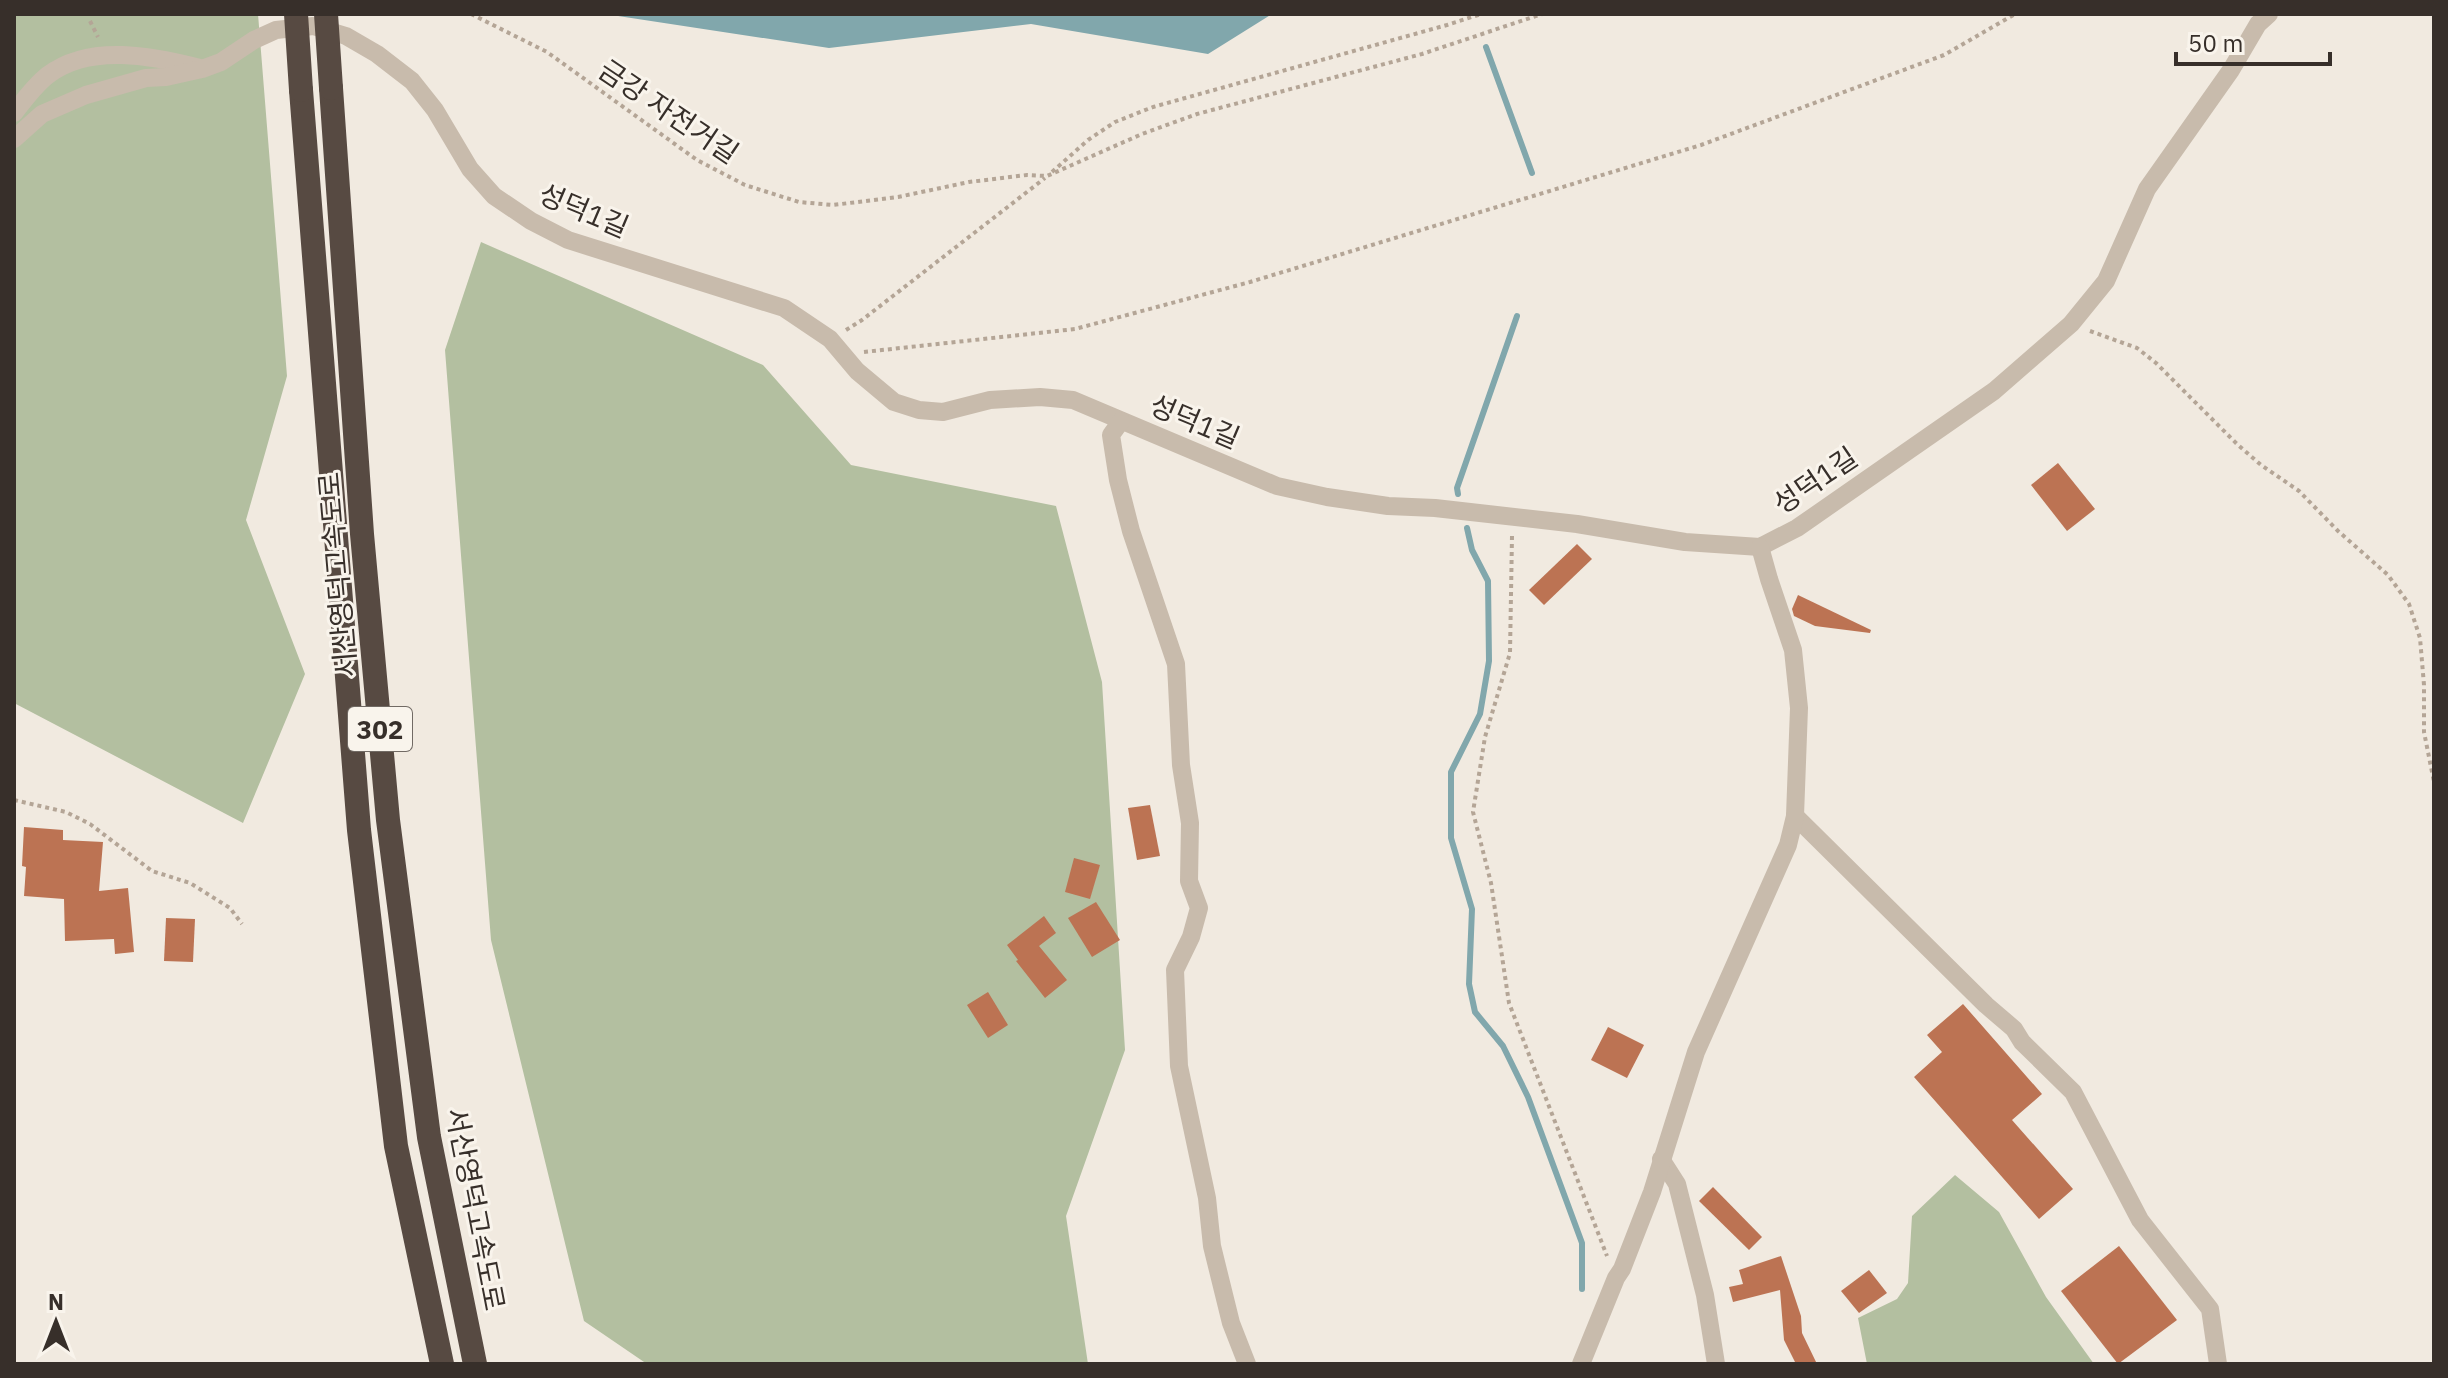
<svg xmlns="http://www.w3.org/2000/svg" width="2448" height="1378" font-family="'IBM Plex Sans','Noto Sans KR',sans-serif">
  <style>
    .green { fill: #b3bfa0 }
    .water { fill: #81a7ac }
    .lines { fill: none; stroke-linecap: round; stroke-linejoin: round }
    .stream { stroke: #81a7ac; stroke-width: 6 }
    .building { fill: #bc7353 }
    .path { stroke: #b4a596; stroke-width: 4; stroke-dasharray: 4 4; stroke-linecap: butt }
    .street { stroke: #c8bbac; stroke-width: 18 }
    .highway { stroke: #574a42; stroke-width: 24 }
    .highway-bridge { stroke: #574a42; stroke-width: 24 }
    .labels { text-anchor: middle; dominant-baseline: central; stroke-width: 6; stroke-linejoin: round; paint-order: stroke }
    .shield { fill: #f9f4ec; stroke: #716a64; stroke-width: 2 }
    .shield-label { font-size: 26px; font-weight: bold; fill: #372f2a }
    .street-label { font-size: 28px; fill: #372f2a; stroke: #f9f4ec }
  </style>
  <rect width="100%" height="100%" fill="#f1eae0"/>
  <g class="green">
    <polygon points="14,14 258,14 287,376 246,520 305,674 243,823 14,703"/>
    <polygon points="481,242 763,365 851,465 1056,506 1102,682 1125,1050 1066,1216 1088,1364 647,1364 584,1321 491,940 445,350"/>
    <polygon points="1955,1175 1999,1212 2046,1297 2094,1364 1867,1364 1858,1318 1897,1299 1908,1283 1912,1216"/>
  </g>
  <polygon class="water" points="605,14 1272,14 1208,54 1031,24 829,48"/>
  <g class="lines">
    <g class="stream">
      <polyline points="1486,47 1532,173"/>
      <polyline points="1458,494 1457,488 1517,316"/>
      <polyline points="1467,528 1472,550 1488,581 1489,661 1480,714 1451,772 1451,838 1472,909 1469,984 1475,1012 1503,1046 1528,1097 1582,1243 1582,1289"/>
    </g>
  </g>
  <g class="building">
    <polygon points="2058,463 2095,509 2067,531 2031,485"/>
    <polygon points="1577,544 1592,559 1544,605 1529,590"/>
    <polygon points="1798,595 1871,630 1870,633 1815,626 1794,616 1792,609"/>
    <polygon points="1150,805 1160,856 1137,860 1128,808"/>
    <polygon points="24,827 63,830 63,840 103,842 99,891 128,888 134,952 115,954 114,939 65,941 64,899 24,896 26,867 22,866"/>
    <polygon points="1074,858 1100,865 1090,899 1065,892"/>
    <polygon points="1096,902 1120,940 1092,957 1068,918"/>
    <polygon points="1044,916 1056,933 1039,946 1067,980 1045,998 1016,961 1018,960 1007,945"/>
    <polygon points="166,918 195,919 193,962 164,961"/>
    <polygon points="988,992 1008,1025 988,1038 967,1005"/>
    <polygon points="1963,1004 2042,1094 2012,1120 2073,1189 2039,1219 1914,1077 1942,1052 1927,1035"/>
    <polygon points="1608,1027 1644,1045 1627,1078 1591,1060"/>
    <polygon points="1713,1187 1762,1237 1749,1250 1699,1201"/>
    <polygon points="2119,1246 2177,1320 2118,1364 2061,1291"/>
    <polygon points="1781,1256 1801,1316 1802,1333 1817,1364 1796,1364 1784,1340 1780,1290 1733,1302 1729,1287 1743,1284 1739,1270"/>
    <polygon points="1869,1270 1887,1293 1859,1313 1841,1291"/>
  </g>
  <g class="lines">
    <g class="path">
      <polyline points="471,14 547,52 697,160 745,185 799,202 833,205 898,197 969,182 1027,175 1047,176 1142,134 1197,114 1422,54 1542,14"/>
      <polyline points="90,21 98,37"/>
      <polyline points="1052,172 1088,140 1115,122 1153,107 1447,25 1481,14"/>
      <polyline points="846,330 862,320 1045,178"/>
      <polyline points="2090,331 2137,348 2156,363 2238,445 2261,465 2299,491 2338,531 2388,575 2409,604 2420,638 2424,685 2424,732 2434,782"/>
      <polyline points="864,352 1075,329 1250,282 1701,145 1944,55 2015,14"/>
      <polyline points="1512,536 1510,653 1485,737 1473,812 1491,883 1509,1003 1607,1256"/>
      <polyline points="14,800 66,812 90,824 152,871 190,883 230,908 242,924"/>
    </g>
    <g class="street">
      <path d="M14 113C24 100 35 85 48 75 90 43 153 56 200 68"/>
      <polyline points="14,139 42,114 86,95 146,78 166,77 202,69 221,62 254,40 276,30 313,26 346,36 377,54 412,81 435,110 470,169 494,196 531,221 568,240 784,308 830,339 857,371 894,402 919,410 943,412 990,400 1040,397 1073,400 1277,486 1327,497 1388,506 1435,508 1577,524 1685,542 1760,547 1797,528 1994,391 2071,324 2106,281 2147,189 2231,70 2258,24 2269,14"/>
      <polyline points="1121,421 1111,435 1118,480 1131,531 1176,664 1181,765 1190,823 1189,881 1199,908 1191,937 1175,970 1179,1066 1207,1198 1212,1246 1231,1323 1247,1364"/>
      <polyline points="1795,816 1986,1005 2014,1029 2022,1042 2073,1092 2140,1220 2210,1309 2218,1364"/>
      <polyline points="1661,1159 1677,1184 1705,1295 1716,1364"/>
      <polyline points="1581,1364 1616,1278 1622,1269 1652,1192 1696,1052 1788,845 1795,816 1799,708 1793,650 1769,579 1760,547"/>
    </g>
    <g class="highway">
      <polyline points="331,88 362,534 388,820 429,1137 475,1364"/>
      <polyline points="301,90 359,830 396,1146 442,1364"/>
    </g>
    <g class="highway-bridge">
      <polyline points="296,14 301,90"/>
      <polyline points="326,14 331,88"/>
    </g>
  </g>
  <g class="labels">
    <rect class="shield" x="348" y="707" width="64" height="44" rx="6"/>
    <g class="shield-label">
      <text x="380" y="729">302</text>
    </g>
    <g class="street-label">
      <text transform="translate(669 111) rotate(34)">금강 자전거길</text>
      <text transform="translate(584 210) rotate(23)">성덕1길</text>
      <text transform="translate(1195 421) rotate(23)">성덕1길</text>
      <text transform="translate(1815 480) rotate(-34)">성덕1길</text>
      <text transform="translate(337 575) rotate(-95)">서산영덕고속도로</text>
      <text transform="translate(476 1209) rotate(79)">서산영덕고속도로</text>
    </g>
  </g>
  <rect width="2448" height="1378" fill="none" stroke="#372f2a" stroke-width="32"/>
  <g transform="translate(56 1322)" stroke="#f9f4ec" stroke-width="6" paint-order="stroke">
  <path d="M0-6L14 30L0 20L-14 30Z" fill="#372f2a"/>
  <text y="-12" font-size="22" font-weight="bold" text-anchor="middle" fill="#372f2a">N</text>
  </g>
  <path d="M2176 52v12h154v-12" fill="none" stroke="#372f2a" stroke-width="4"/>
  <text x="2188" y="52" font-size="24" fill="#372f2a" stroke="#f9f4ec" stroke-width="6" paint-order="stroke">50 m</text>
</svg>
